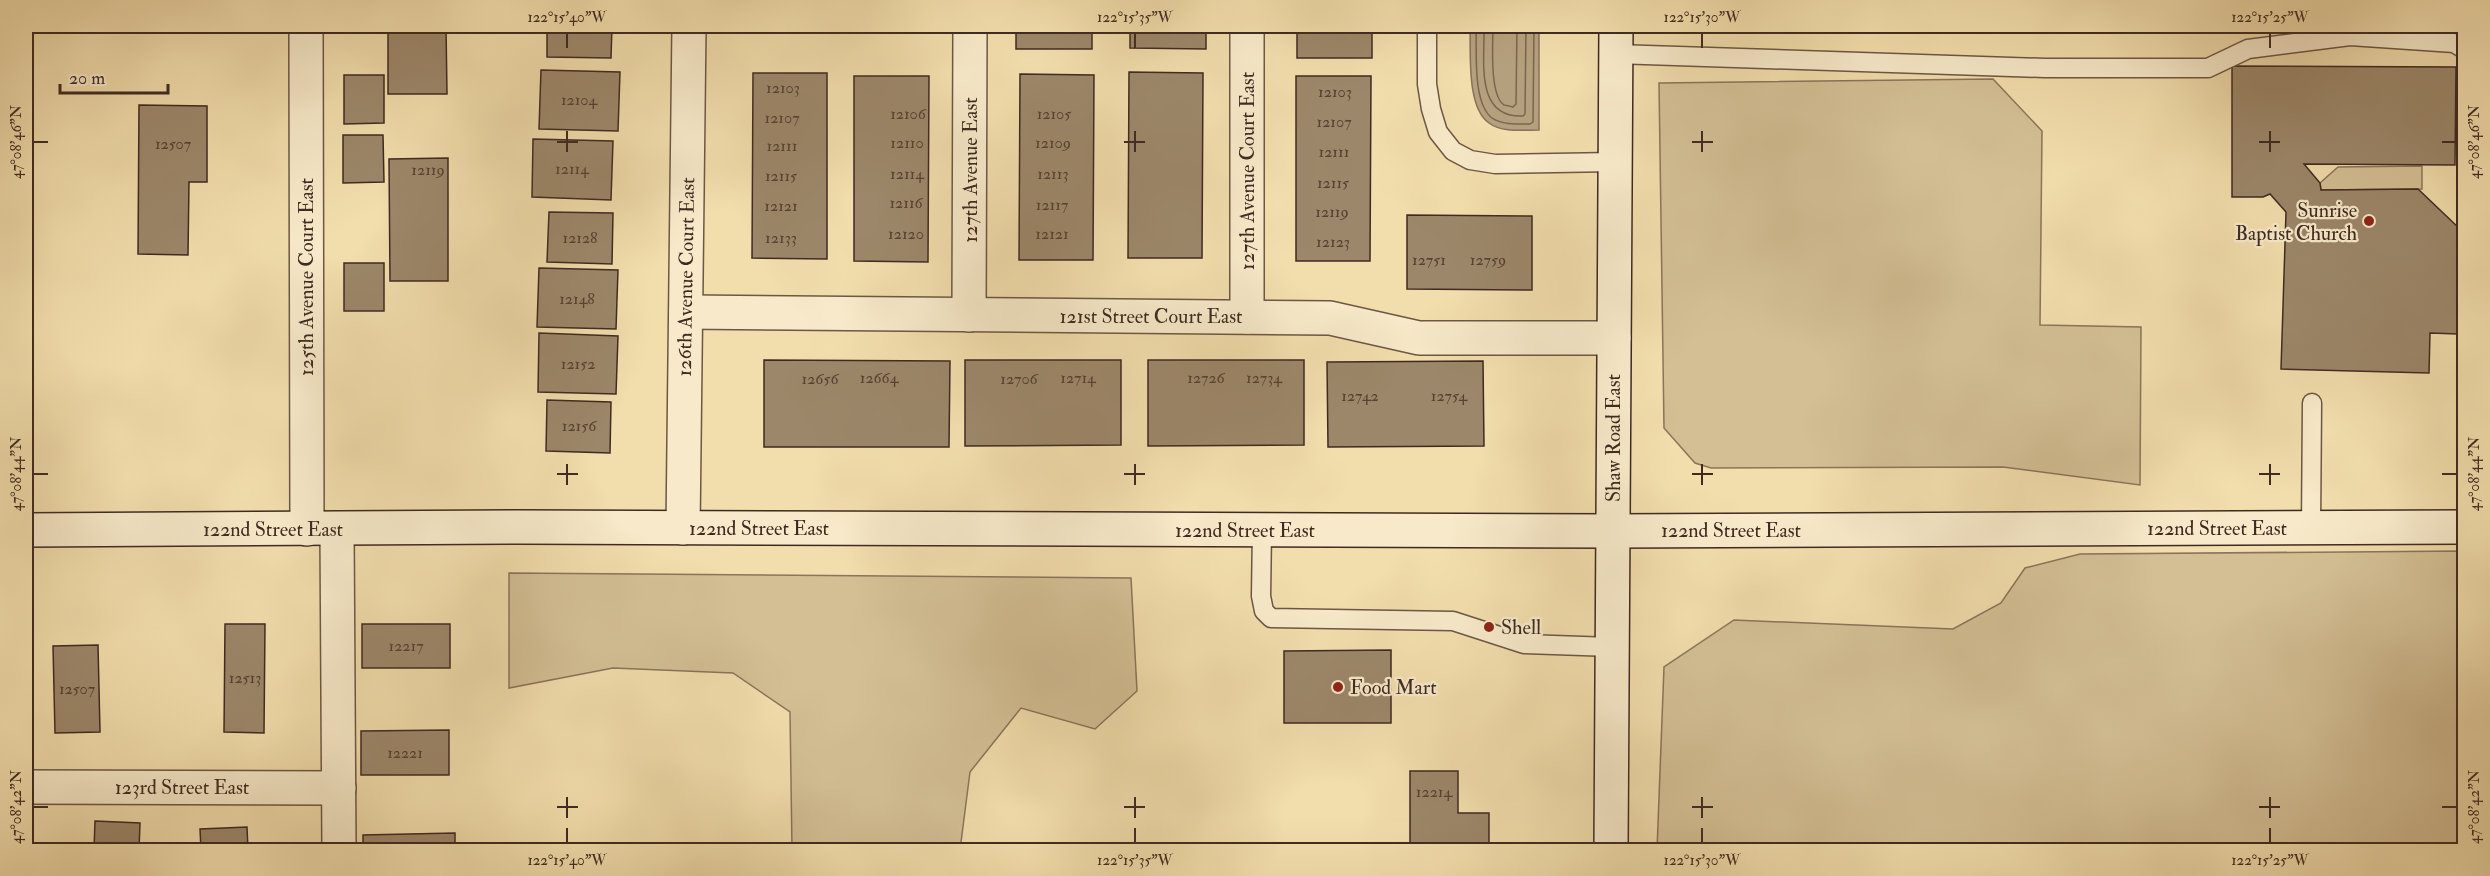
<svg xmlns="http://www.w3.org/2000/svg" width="2490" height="876" font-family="'IM FELL Double Pica',serif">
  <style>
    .green { fill: #d4bf95; stroke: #8a745c; stroke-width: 1.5 }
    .water { fill: #b5a07d; stroke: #867159; stroke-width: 1.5 }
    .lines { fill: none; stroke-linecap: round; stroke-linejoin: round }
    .shore { stroke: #7a6550; stroke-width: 1.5 }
    .building { fill: #9c876a; stroke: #3f2a22; stroke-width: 1.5 }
    .lane-casing { stroke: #6c5744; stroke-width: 21 }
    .street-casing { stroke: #6c5744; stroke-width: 36 }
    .secondary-casing { stroke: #3f2a22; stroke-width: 36 }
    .lane { stroke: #f7e9c9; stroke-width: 18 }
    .street { stroke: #f7e9c9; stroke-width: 33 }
    .secondary { stroke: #f7e9c9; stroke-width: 33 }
    .ticks { fill: none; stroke: #3f2a22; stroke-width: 2 }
    .poi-dot { fill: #8f2418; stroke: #f7e9c9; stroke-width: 2 }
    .labels { text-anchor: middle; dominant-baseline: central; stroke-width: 4.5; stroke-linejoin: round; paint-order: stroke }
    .number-label { font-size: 16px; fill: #564134 }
    .street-label { font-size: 20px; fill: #3f2a22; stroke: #f7e9c9 }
    .poi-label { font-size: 20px; fill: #3f2a22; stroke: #f7e9c9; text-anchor: start }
    .neatline { fill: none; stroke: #3f2a22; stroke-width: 2 }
    .ticks-label { font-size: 15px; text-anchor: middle; fill: #3f2a22 }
  </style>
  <rect width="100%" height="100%" fill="#f2ddac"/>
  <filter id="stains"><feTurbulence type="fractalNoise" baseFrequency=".00333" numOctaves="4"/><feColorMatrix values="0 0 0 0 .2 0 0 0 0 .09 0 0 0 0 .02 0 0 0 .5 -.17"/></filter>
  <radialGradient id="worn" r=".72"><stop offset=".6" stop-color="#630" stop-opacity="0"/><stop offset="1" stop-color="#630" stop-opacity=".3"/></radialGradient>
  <g class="green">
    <polygon points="1993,79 2042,131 2040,325 2141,327 2140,485 2003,467 1711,468 1695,463 1664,428 1659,83"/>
    <polygon points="2422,166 2422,189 2321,190 2320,183 2338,167"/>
    <polygon points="2464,551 2464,850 1657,850 1664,667 1734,620 1953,629 2001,603 2025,568 2080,554"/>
    <polygon points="509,573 1131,578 1137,691 1095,729 1021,708 970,772 960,850 792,850 790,712 733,673 613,668 509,688"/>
  </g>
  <path class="water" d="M1470 26H1539V130C1523 130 1502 133 1489 123 1466 107 1471 51 1470 26Z"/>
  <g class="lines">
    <g class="shore">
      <path d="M1476 26C1477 49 1472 103 1492 118 1502 125 1519 124 1530 124L1533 122 1534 26"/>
      <path d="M1484 26C1485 60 1474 118 1523 116L1525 114 1526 26"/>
      <path d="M1493 26C1493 42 1489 95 1504 105 1505 105 1513 107 1513 107L1516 104 1517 26"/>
    </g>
  </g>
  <g class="building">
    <polygon points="388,26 446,26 447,94 388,94"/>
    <polygon points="547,26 612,26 611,58 547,57"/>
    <rect x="1016" y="26" width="76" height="23"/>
    <polygon points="1130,26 1206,26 1206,49 1130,48"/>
    <rect x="1297" y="26" width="75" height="32"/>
    <polygon points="2232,66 2456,67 2455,165 2304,164 2320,183 2321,190 2418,189 2461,230 2458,334 2430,333 2429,373 2281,369 2286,212 2270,194 2263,197 2232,197"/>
    <polygon points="541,70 620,72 618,131 539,129"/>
    <polygon points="1129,72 1203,73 1202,258 1128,258"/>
    <polygon points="753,73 827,73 827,259 752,258"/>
    <polygon points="1020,74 1094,75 1093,260 1019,260"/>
    <polygon points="344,75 384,75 384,123 344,124"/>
    <polygon points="854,76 929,76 928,262 854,261"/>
    <polygon points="1296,76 1371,76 1370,261 1296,261"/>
    <polygon points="139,105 207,106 207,182 189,182 188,255 138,254"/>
    <polygon points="343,135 383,135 384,182 343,183"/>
    <polygon points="533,139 613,141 611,200 532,197"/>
    <polygon points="448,158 448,281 390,281 389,159"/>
    <polygon points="549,212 613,213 612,264 547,262"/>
    <polygon points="1407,215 1532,216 1532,290 1407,289"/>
    <rect x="344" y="263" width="40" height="48"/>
    <polygon points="539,268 618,270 616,329 537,327"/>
    <polygon points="539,333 618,336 616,394 538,392"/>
    <polygon points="764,360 950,361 949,447 764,447"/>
    <polygon points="965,360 1121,360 1121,445 965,446"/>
    <polygon points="1148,360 1304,360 1304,445 1148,446"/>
    <polygon points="1483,361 1484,446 1328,447 1327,362"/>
    <polygon points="547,400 611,402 610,453 546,451"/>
    <polygon points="225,624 265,624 264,733 224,732"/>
    <rect x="362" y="624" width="88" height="44"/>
    <polygon points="98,645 100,732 55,733 53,646"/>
    <polygon points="1391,650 1391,723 1284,723 1284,651"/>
    <polygon points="449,730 449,775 361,775 361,731"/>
    <polygon points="1410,771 1458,771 1458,813 1489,813 1489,850 1410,850"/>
    <polygon points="95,821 140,823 139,850 94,850"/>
    <polygon points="247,827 248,850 201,850 200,829"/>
    <polygon points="455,833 455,850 363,850 363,835"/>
  </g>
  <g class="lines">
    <g class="lane-casing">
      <g id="lane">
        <polyline points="1427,26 1427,84 1431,109 1438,132 1453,151 1470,160 1495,164 1615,162"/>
        <polyline points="1615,54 2045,68 2208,68 2248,49 2350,36 2454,43 2464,49"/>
        <polyline points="2311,528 2312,403"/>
        <polyline points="1262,530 1261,596 1264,611 1271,618 1453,621 1524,644 1612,647"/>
      </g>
    </g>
    <g class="street-casing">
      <g id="street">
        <polyline points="306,26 307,529"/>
        <polyline points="1247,26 1247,317"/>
        <polyline points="686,312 1330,318 1419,338 1614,338"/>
        <polyline points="969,315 970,26"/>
        <polyline points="683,528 689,26"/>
        <polyline points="337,529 339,850"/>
        <polyline points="26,787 339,788"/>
      </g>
    </g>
    <g class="secondary-casing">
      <g id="secondary">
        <polyline points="26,530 520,527 1613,531 2464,527"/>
        <polyline points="1611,850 1616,26"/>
      </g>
    </g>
    <use href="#lane" class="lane"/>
    <use href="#street" class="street"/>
    <use href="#secondary" class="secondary"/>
  </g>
  <path class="ticks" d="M567 33V48M1135 33V48M1702 33V48M2270 33V48M567 131V152M1135 131V152M1702 131V152M2270 131V152M33 142H48M557 142H578M1124 142H1145M1692 142H1713M2259 142H2280M2442 142H2457M567 464V485M1135 464V485M1702 464V485M2270 464V485M33 474H48M557 474H578M1124 474H1145M1692 474H1713M2259 474H2280M2442 474H2457M567 797V818M1135 797V818M1702 797V818M2270 797V818M33 807H48M557 807H578M1124 807H1145M1692 807H1713M2259 807H2280M2442 807H2457M567 828V843M1135 828V843M1702 828V843M2270 828V843"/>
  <g class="poi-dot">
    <circle cx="2369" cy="221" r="6"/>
    <circle cx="1489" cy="627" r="6"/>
    <circle cx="1338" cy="687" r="6"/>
  </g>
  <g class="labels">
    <g class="number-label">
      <text x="783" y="88">12103</text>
      <text x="1335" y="92">12103</text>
      <text x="579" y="100">12104</text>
      <text x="908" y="114">12106</text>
      <text x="1054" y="114">12105</text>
      <text x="782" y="118">12107</text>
      <text x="1334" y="122">12107</text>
      <text x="907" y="143">12110</text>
      <text x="1053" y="143">12109</text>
      <text x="173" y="144">12507</text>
      <text x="782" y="146">12111</text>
      <text x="1334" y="152">12111</text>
      <text x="572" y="169">12114</text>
      <text x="428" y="170">12119</text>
      <text x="907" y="174">12114</text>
      <text x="1053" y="174">12113</text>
      <text x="781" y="176">12115</text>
      <text x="1333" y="183">12115</text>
      <text x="906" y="203">12116</text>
      <text x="1052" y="205">12117</text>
      <text x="781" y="206">12121</text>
      <text x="1332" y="212">12119</text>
      <text x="906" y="234">12120</text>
      <text x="1052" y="234">12121</text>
      <text x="580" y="238">12128</text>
      <text x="781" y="238">12133</text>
      <text x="1333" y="242">12123</text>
      <text x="1429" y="260">12751</text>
      <text x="1488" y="260">12759</text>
      <text x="577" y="299">12148</text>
      <text x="578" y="364">12152</text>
      <text x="879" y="378">12664</text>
      <text x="1078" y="378">12714</text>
      <text x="1206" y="378">12726</text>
      <text x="1264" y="378">12734</text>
      <text x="820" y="379">12656</text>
      <text x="1019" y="379">12706</text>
      <text x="1360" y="396">12742</text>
      <text x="1449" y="396">12754</text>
      <text x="579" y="426">12156</text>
      <text x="406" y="646">12217</text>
      <text x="245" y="678">12513</text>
      <text x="77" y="689">12507</text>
      <text x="405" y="753">12221</text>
      <text x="1434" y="792">12214</text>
    </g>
    <g class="street-label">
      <text transform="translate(970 170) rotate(-90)">127th Avenue East</text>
      <text transform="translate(1247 171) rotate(-90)">127th Avenue Court East</text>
      <text transform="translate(306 277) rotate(-90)">125th Avenue Court East</text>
      <text transform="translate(686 277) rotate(-89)">126th Avenue Court East</text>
      <text x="1151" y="316">121st Street Court East</text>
      <text transform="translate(1613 438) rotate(-90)">Shaw Road East</text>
      <text x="759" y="528">122nd Street East</text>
      <text x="2217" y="528">122nd Street East</text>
      <text x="273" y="529">122nd Street East</text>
      <text x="1245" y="530">122nd Street East</text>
      <text x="1731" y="530">122nd Street East</text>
      <text x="182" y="787">123rd Street East</text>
    </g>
    <g class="poi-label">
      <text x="2357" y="210" text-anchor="end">Sunrise<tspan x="2357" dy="23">Baptist Church</tspan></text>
      <text x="1501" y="627">Shell</text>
      <text x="1350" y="687">Food Mart</text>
    </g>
  </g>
  <rect width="2490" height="876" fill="none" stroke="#f2ddac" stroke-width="66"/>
  <path d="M60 84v9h108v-9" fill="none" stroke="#3f2a22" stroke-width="3"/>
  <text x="69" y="84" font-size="18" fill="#3f2a22" stroke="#f7e9c9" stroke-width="4.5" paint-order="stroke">20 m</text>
  <rect x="33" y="33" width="2424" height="810" class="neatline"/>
  <g class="ticks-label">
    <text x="567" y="22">122°15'40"W</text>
    <text x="1135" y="22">122°15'35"W</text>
    <text x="1702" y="22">122°15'30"W</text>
    <text x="2270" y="22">122°15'25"W</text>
    <text transform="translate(16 142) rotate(-90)" y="5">47°08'46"N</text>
    <text transform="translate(2474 142) rotate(-90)" y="5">47°08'46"N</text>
    <text transform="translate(16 474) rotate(-90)" y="5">47°08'44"N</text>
    <text transform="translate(2474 474) rotate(-90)" y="5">47°08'44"N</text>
    <text transform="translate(16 807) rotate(-90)" y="5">47°08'42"N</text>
    <text transform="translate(2474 807) rotate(-90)" y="5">47°08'42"N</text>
    <text x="567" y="865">122°15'40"W</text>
    <text x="1135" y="865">122°15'35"W</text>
    <text x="1702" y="865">122°15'30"W</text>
    <text x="2270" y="865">122°15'25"W</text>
  </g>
  <rect width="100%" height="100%" filter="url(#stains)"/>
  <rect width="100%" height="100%" fill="url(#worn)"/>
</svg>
